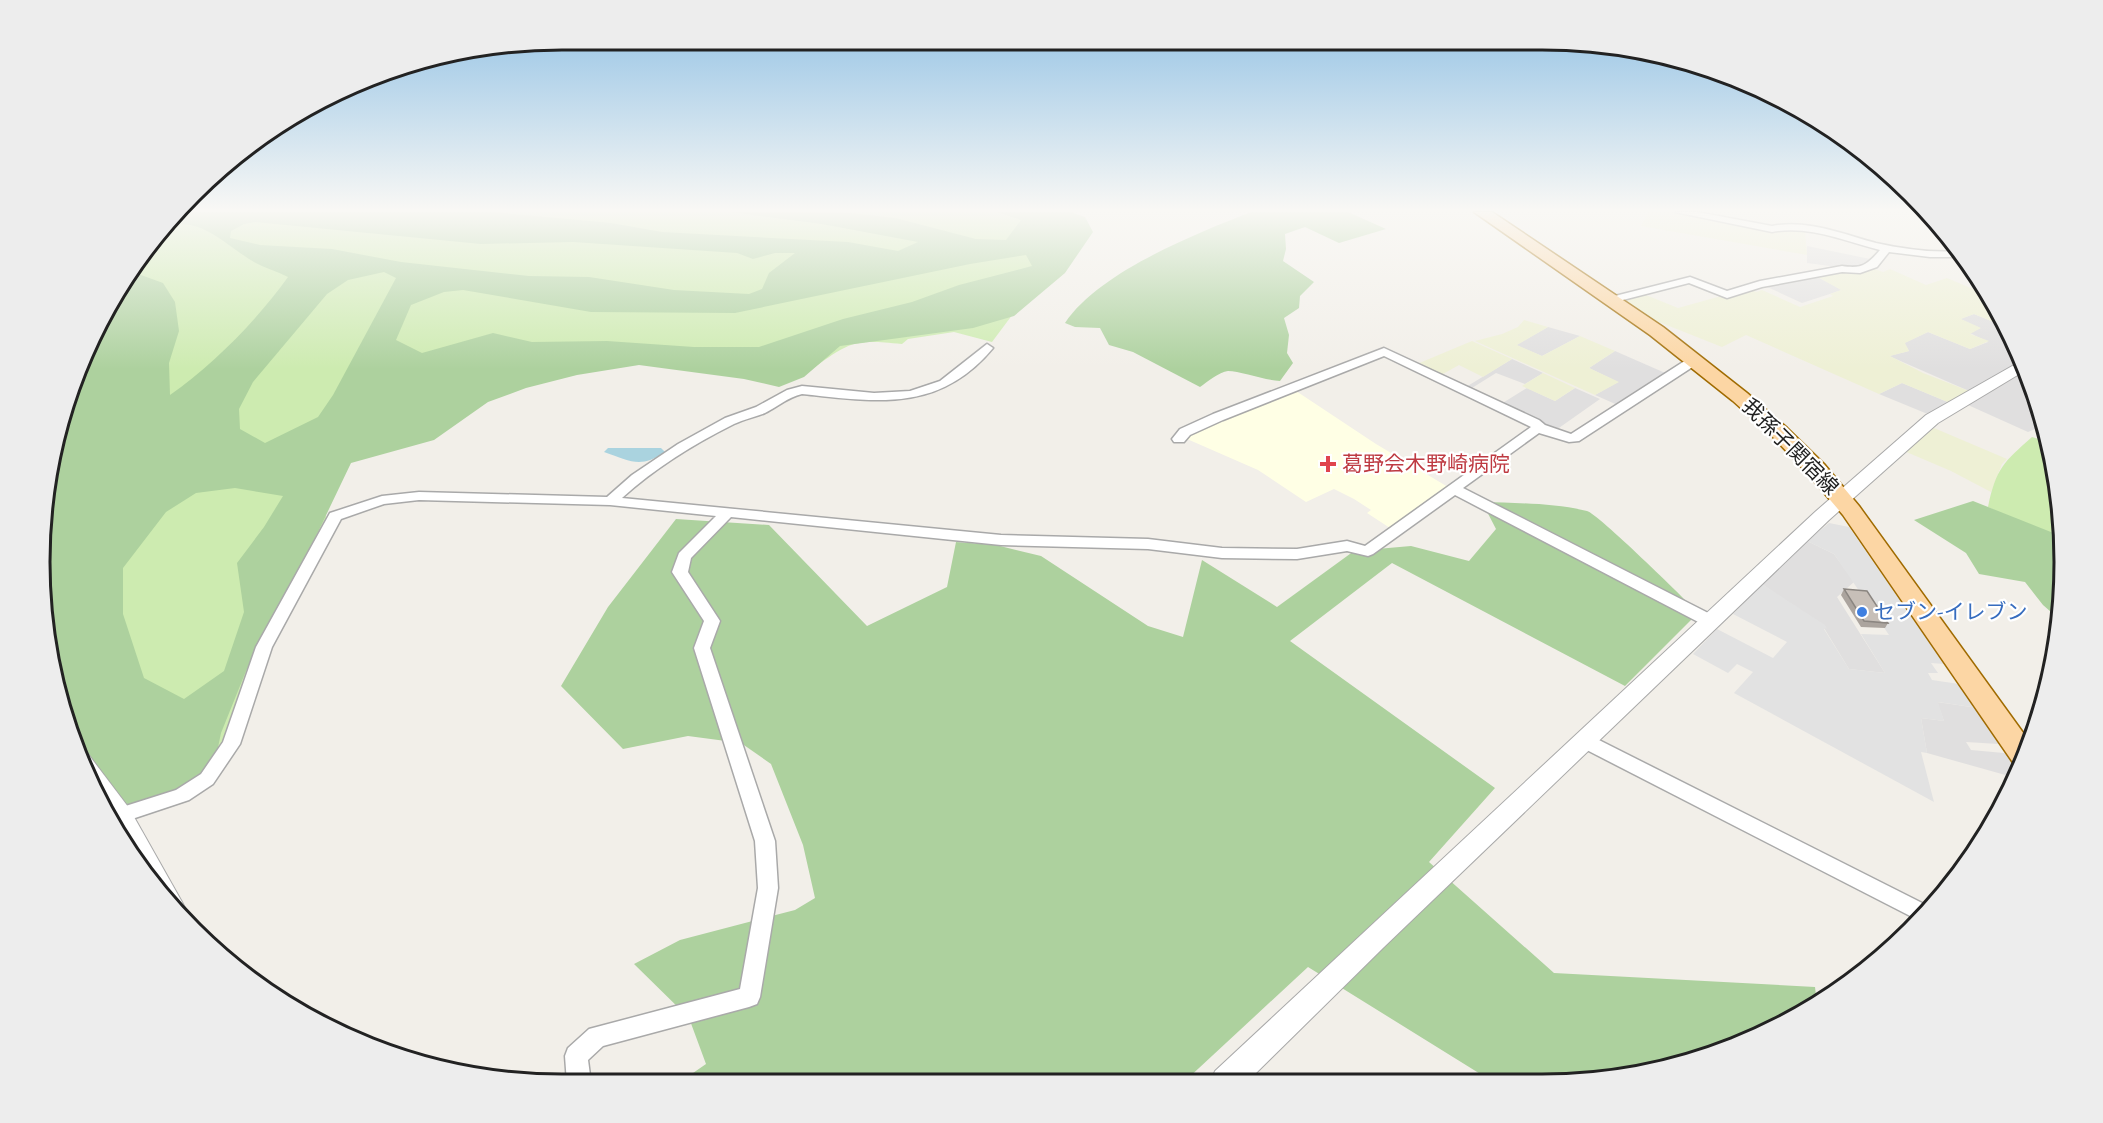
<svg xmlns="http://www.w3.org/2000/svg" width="2103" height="1123" font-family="'Alegreya Sans','Noto Sans JP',sans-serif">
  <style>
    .residential { fill: #e0dfdf }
    .education { fill: #ffffe5 }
    .farmland { fill: #eef0d5 }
    .grass { fill: #cdebb0 }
    .forest { fill: #add19e; fill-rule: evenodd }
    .parking { fill: #e2e2e2 }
    .water { fill: #aad3df }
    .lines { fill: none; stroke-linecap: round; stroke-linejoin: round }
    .minor-casing { stroke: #a9a9a9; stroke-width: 3 }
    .tertiary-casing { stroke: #a9a9a9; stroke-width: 2 }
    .primary-casing { stroke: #a06b00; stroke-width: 3 }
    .minor { fill: #fff; fill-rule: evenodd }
    .tertiary { fill: #fff; fill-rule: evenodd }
    .primary { fill: #fcd6a4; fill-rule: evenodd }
    .wall { fill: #aba49e }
    .building { fill: #c7bfb8; stroke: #8b8681; stroke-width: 1.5 }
    .health-dot { fill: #e0444e; stroke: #fff; stroke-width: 2 }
    .shop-dot { fill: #3f7fe0; stroke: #fff; stroke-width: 2 }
    .labels { text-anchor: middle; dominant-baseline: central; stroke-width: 4.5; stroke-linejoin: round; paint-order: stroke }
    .street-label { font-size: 21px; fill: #222; stroke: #fff }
    .health-label { font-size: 21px; fill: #be3a42; stroke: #fff; text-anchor: start }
    .shop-label { font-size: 21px; fill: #366cbe; stroke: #fff; text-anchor: start }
    .rim { fill: none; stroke: #222; stroke-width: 3 }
  </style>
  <rect width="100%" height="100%" fill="#f2efe9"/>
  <g class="residential">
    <polygon points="1807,246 1875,260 1853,269 1807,263"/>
    <polygon points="1814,275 1842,290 1802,303 1763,285"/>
    <polygon points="1974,314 2006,327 2021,361 1969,391 1889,356 1909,351 1904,343 1928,332 1970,349 1988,342 1970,333 1980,328 1960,319"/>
    <polygon points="1548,327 1580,336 1542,356 1516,345"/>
    <polygon points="1615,351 1663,372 1669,373 1622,407 1595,395 1618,382 1589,368"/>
    <polygon points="1512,359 1543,373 1525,384 1496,373 1472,388 1472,390 1466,387"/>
    <polygon points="2026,371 2036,394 2043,424 2038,428 2028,432 1968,405"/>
    <polygon points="1902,383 1950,403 1930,415 1879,394"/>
    <polygon points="1527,388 1555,401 1575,388 1600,399 1556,430 1501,404"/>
    <polygon points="1807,541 1834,554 1854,582 1837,597 1885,673 1849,669 1824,628 1762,584"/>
    <polygon points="1937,702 1978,708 2000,741 1998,744 1966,742 1971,750 2004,753 2011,757 2019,768 2016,778 1927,753 1921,718 1944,721"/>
  </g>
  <polygon class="education" points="1293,389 1376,444 1448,487 1390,528 1367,513 1371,510 1354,499 1334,489 1306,502 1258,470 1187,439 1187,436 1200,429"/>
  <g class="farmland">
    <polygon points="1649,212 1676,212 1772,230 1805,230 1807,255 1641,226"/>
    <polygon points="1869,267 1883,272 1890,269 1926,285 1947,278 1992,297 2006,327 1974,314 1961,319 1981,328 1970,334 1989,341 1970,349 1928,332 1905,343 1909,351 1890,356 1923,373 1969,391 1950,403 1902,383 1879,394 1746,335 1722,347 1644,316 1621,299 1641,293 1678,308 1750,288 1756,292 1762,290 1800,307 1833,296 1830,294 1841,290 1814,275"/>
    <polygon points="1524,320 1548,327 1517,345 1542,356 1580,336 1615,351 1589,368 1619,382 1595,395 1475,341 1502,334 1518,327"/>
    <polygon points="1472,341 1512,359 1483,377 1459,365 1441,375 1417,364"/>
    <polygon points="1543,373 1575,388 1555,401 1522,386"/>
    <polygon points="1934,428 2007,459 2002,464 1991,492 1951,471 1904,451"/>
  </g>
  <g class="grass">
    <path d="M182 212H1074L1080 224 992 342 954 332 908 339 902 344C856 340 852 340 815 367L687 352 379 413 324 509 327 521 218 753 79 762 40 596 57 427 127 272Z"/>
    <path d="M2032 437 2048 442 2060 494 2061 542 1988 507C1996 468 2004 462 2032 437Z"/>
  </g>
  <g class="forest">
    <path d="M182 212H493L611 223 662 232 848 242 898 251 918 242 822 224 730 212 851 213 895 218 976 239 1006 240 1021 220 997 212H1071L1085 217 1093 232 1065 273 1014 316 973 328 840 346 804 377 779 387 744 379 639 365 577 375 526 388 488 402 434 440 351 463 307 555 265 630 246 671 221 733 215 762 182 790 118 825 79 762 40 596 55 445C67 435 71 421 66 405L130 268 141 275 163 283 175 302 179 331 169 363 170 395C213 365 258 319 288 277 277 271 264 268 254 262 227 246 203 218 170 225ZM255 222 481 244 573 242 737 253 753 259 775 253H795L769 273 762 289 749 294 674 290 589 277 529 276 401 262 332 249 260 245 230 238 231 231 244 224ZM1026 255 1032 266 959 285 912 302 843 319 759 347H694L607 341 532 342 493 333 422 353 396 340 411 305 444 292 463 290 591 312 735 313 970 264ZM384 272 396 278 333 395 318 417 265 443 240 429 239 409 253 382 327 294 348 280ZM235 488 283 496 264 527 237 563 244 612 224 671 184 699 144 678 123 614V568L166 512 196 493Z"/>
    <path d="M1251 212H1348L1386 229 1339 243 1305 227 1285 234 1286 249 1283 261 1314 282 1300 296 1299 308 1284 318 1289 335 1287 353 1293 363 1280 381C1264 380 1240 371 1228 371 1219 372 1207 382 1200 387L1133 352 1109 345 1100 328 1075 327 1065 323C1099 272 1195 234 1251 212Z"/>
    <polygon points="1973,501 2061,536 2063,596 2059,619 2043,605 2025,582 1979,574 1966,553 1914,520"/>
    <path d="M1482 502C1515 503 1555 503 1587 511 1597 513 1686 600 1698 613L1625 686 1392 563 1290 641 1495 788 1429 862 1554 973 1815 987 1817 1004 1741 1044 1610 1079 1490 1080 1308 967 1185 1081 680 1082 706 1064 689 1018 634 964 680 940 795 910 815 898 803 845 771 764 741 743 688 736 623 749 561 686 608 607 676 519 769 525 867 626 947 587 956 542 996 545 1041 556 1148 626 1183 637 1202 560 1277 607 1354 551 1411 546 1469 561 1496 529Z"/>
  </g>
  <polygon class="parking" points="1829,523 1849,527 1944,664 1931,663 1938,673 1928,673 1932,680 1959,684 1978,708 1938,702 1944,721 1921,718 1927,753 1921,752 1934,802 1734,693 1753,672 1737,664 1728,673 1693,654 1717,629 1773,658 1787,642 1733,614 1762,584 1825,625 1827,628 1824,629 1849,669 1885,673 1861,634 1889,635 1834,554 1807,541"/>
  <path class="water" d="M608 448H661L665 452C640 469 631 461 604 452Z"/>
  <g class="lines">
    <g class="minor-casing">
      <g id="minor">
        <path d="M1675 212H1697L1772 226C1808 219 1842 234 1876 243 1903 249 1931 253 1959 251L1963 257H1930L1889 252 1877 267 1860 273 1842 272 1762 287 1727 298 1689 283 1611 303 1607 302V298L1690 277 1727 291 1760 281 1842 266C1862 269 1867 265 1880 250 1844 241 1809 225 1772 232Z"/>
        <path d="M987 344 993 348C939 413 877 402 802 394 788 397 777 407 765 413 755 417 744 419 734 424 694 444 655 468 622 498L1001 535 1148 539 1222 548 1297 549 1347 541 1365 546 1531 427 1384 356 1223 420 1190 435 1184 442H1174L1172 439 1180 429 1213 414 1384 348 1539 420 1545 425 1571 434 1683 362 1696 358 1702 362 1691 368 1579 441 1569 442 1539 433 1463 488 1716 617 1718 621 1716 625H1704L1455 495 1373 554 1368 556 1347 551 1297 559 1222 558 1148 549 1001 545 731 517 691 558 688 572 720 621 710 648 775 841 778 888 760 997 757 1004 749 1007 603 1046 588 1060 591 1083H567L565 1056 568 1048 589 1029 740 989 758 888 755 841 694 648 704 621 672 572 679 553 716 516 610 505 419 500 384 504 341 519 272 647 240 744 213 784 189 800 120 823 116 821 111 814 113 810 176 790 201 774 223 742 256 647 330 513 382 496 419 492 607 497 632 475 678 444 725 418 756 407 787 390 802 386 874 393 910 391 940 381Z"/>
        <polygon points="1585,734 1591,736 1932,908 1918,920 1579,746 1576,741 1579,736"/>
      </g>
    </g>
    <g class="tertiary-casing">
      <g id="tertiary">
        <polygon points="2021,361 2026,370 1938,423 1829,520 1384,947 1248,1081 1211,1081 1215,1071 1815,512 1926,415"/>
        <polygon points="76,747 85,750 129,808 182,902 186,910 182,918 169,906 79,762"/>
      </g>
    </g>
    <g class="primary-casing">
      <polygon id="primary" points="1474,212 1492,212 1663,327 1747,393 1787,428 1824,464 1859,506 2029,741 2020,766 2014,764 1843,515 1808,474 1772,436 1733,401 1650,335"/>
    </g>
    <use href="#minor" class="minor"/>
    <use href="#tertiary" class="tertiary"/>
    <use href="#primary" class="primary"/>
  </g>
  <polygon class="wall" points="1844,589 1888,623 1885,628 1861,627 1841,595"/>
  <polygon class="building" points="1844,589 1867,591 1888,623 1864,621"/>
  <linearGradient id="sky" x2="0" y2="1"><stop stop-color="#8fc0e4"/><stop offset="0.57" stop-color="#f9f8f5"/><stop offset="1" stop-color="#f9f8f5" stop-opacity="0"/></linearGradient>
  <rect width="2103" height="369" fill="url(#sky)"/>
  <path class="health-dot" d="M1325 455h6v6h6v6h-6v6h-6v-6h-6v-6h6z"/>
  <circle class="shop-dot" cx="1862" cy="612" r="6"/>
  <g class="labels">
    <g class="street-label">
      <text transform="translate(1790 447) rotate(45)">我孫子関宿線</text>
    </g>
    <g class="health-label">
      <text x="1342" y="464">葛野会木野崎病院</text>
    </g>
    <g class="shop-label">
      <text x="1874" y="612">セブン-イレブン</text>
    </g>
  </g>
  <path d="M0 0H2103V1123H0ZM562 50H1542A512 512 0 0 1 2054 562V562A512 512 0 0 1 1542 1074H562A512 512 0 0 1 50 562V562A512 512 0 0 1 562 50Z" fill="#ededed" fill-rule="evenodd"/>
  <path class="rim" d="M562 50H1542A512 512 0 0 1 2054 562V562A512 512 0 0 1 1542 1074H562A512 512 0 0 1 50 562V562A512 512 0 0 1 562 50Z"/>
</svg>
